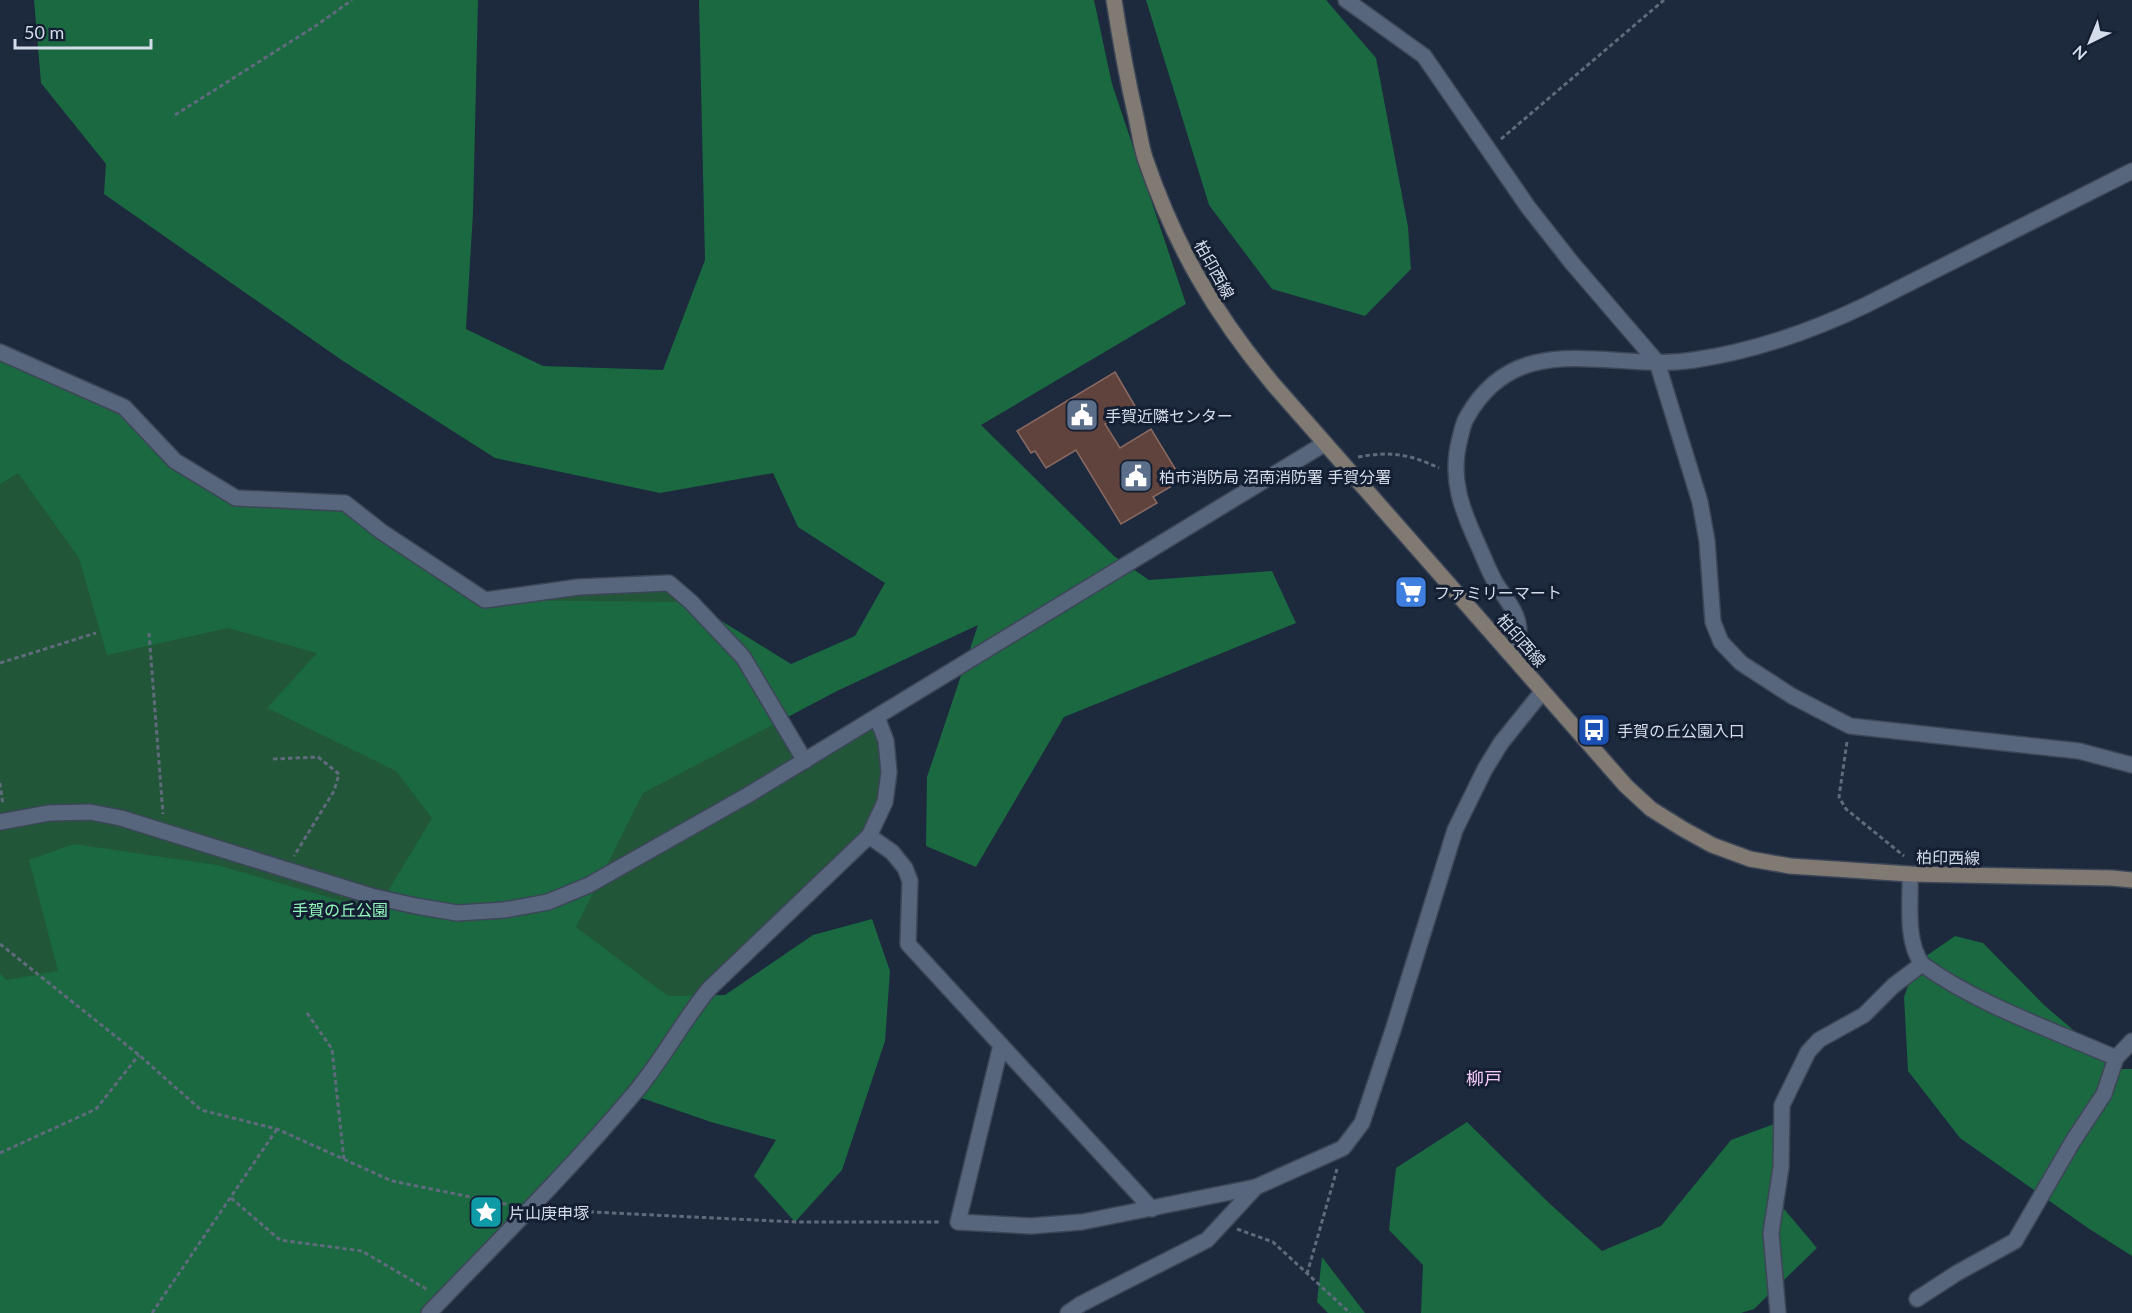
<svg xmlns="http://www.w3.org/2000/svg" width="2132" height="1313" font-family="Lato,'Noto Sans JP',sans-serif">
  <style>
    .green { fill: #215638 }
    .forest { fill: #1a6941 }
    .building { fill: #5f433c; stroke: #896a62; stroke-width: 1.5 }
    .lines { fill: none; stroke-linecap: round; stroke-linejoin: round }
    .minor-casing { stroke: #3c4657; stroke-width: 18 }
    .tertiary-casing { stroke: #3c4657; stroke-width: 18 }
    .secondary-casing { stroke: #3c4657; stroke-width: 18 }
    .path { stroke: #5f6a7c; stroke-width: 3; stroke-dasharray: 4.5 3; stroke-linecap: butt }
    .minor { stroke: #57657d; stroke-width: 15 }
    .tertiary { stroke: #57657d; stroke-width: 15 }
    .secondary { stroke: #817a73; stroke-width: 15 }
    .labels { text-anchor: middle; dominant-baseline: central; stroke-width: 6; stroke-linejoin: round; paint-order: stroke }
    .street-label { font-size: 16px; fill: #d4dcea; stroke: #141f33 }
    .poi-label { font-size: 16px; fill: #d4dcea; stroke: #141f33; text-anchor: start }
    .park-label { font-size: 16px; fill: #93f9bb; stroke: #141f33 }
    .neighbourhood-label { font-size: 18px; fill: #f5c9f9; stroke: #141f33 }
  </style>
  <rect width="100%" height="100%" fill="#1d293d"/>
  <polygon class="green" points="0,353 236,498 485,600 669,583 805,760 877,717 886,741 879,817 687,1015 0,1313"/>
  <g class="forest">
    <polygon points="34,0 478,0 473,213 466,329 543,366 663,370 705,260 699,0 1094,0 1112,84 1186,304 981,425 1114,556 1149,580 1272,571 1296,623 1064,717 976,867 926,846 927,777 978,625 837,691 643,793 576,927 668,996 725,995 813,935 872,919 890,971 885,1041 842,1170 795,1222 754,1176 776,1140 711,1122 633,1095 428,1313 0,1313 0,973 6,980 58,971 29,860 74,844 217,865 376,911 432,818 396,771 267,708 317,653 228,628 107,655 79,558 18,473 0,484 0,358 124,407 175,461 218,488 345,503 485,600 691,602 791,664 855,636 885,583 798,527 773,473 660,493 495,458 343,361 104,194 106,164 41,83"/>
    <polygon points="1146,0 1326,0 1376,58 1408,227 1411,269 1365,316 1272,289 1209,205"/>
    <polygon points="1955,936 1983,943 2044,1005 2119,1069 2132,1069 2132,1256 2088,1228 1960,1138 1908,1071 1904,997 1916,963"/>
    <polygon points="1467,1122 1549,1203 1602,1251 1661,1226 1731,1140 1774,1124 1779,1203 1817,1248 1754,1309 1741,1313 1421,1313 1423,1265 1389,1230 1396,1168"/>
    <polygon points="1322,1257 1365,1313 1328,1313 1317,1302"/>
  </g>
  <polygon class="building" points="1115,372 1135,406 1105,424 1120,448 1151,429 1182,480 1153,497 1157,503 1121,524 1076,450 1046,468 1035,451 1031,453 1017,431"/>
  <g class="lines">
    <g class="minor-casing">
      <g id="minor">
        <polyline points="1346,0 1424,56 1528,207 1572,263 1657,362 1700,502 1707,541 1713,622 1721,642 1741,663 1792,696 1850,726 2079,751 2132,765"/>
        <polyline points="0,352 124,407 175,461 236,498 345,503 382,532 485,600 579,587 669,583 691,602 743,657 805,761"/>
        <polyline points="869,836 892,852 905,868 910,881 908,944 1152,1209"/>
        <path d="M1922 964C1978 1005 2053 1030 2116 1058"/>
        <polyline points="1001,1045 958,1222 1031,1226 1082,1222 1256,1187"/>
        <polyline points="1917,1299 1957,1273 2015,1241 2073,1141 2104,1094 2116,1058 2132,1041"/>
        <path d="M429 1313C497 1242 568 1172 632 1096 661 1063 681 1023 709 989L869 836 885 802 889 772 886 741 877 717"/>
        <polyline points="1068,1313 1081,1304 1207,1240 1256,1187 1343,1148 1362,1123 1393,1030 1455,830 1485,769 1501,743 1542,692"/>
        <path d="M1778 1313 1771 1233 1781 1167 1782 1105 1808 1052 1819 1040 1864 1015 1893 986 1922 964C1905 940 1911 903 1910 874"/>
      </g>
    </g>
    <g class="tertiary-casing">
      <g id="tertiary">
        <path d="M1509 653C1512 648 1517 642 1518 637 1523 615 1503 597 1494 580 1488 569 1484 558 1479 547 1462 510 1449 479 1460 438 1462 431 1463 423 1467 417 1519 324 1613 373 1694 360 1754 351 1812 331 1866 305L2132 171"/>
        <polyline points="0,822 49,813 90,812 121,818 371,896 416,906 457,913 504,910 548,902 589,885 748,795 1324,444"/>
      </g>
    </g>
    <g class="secondary-casing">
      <path id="secondary" d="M1114 0C1120 39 1127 78 1136 117 1139 131 1141 145 1145 158 1175 246 1214 313 1273 384L1626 786 1651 809 1683 829 1712 845 1750 859 1790 866 1910 874 2112 878 2132 880"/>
    </g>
    <g class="path">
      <polyline points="175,115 317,25 352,0"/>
      <polyline points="1501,139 1664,0"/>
      <path d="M1358 457C1390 451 1410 454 1439 468"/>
      <polyline points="149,633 163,814"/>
      <polyline points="0,663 96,633"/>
      <polyline points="1847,742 1839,797 1846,809 1904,856"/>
      <polyline points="273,759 318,757 339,774 334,791 294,856"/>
      <polyline points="0,783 3,805"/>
      <polyline points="0,944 139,1055 201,1110 277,1129 392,1181 510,1205"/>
      <polyline points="307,1013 332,1049 344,1160"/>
      <polyline points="0,1153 96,1109 139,1055"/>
      <polyline points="231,1198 280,1240 362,1251 428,1290"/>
      <polyline points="552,1210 795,1222 941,1222"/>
      <polyline points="1237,1229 1273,1242 1350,1313"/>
      <polyline points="1307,1274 1337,1169"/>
      <polyline points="152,1313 277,1129"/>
    </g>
    <use href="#minor" class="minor"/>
    <use href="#tertiary" class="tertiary"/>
    <use href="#secondary" class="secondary"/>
  </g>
  <defs>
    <g id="civic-square" transform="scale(1.725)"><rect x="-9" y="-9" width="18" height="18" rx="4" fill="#5c6f8a" stroke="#141f33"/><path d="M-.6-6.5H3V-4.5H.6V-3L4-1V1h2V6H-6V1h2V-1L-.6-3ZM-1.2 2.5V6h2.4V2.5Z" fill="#fff"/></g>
    <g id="supermarket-square" transform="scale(1.725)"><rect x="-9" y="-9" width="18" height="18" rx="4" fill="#3f7fe0" stroke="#141f33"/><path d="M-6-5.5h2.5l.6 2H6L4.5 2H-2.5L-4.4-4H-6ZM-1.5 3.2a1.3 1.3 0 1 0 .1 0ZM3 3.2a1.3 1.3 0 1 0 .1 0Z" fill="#fff"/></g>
    <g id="bus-square" transform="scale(1.725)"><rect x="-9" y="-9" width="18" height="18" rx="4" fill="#1a4fb4" stroke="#141f33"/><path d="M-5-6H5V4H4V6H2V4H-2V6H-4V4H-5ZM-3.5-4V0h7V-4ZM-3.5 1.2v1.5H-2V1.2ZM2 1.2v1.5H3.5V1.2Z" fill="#fff"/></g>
    <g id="sight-square" transform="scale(1.725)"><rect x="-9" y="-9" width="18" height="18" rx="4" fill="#0f9aa8" stroke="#141f33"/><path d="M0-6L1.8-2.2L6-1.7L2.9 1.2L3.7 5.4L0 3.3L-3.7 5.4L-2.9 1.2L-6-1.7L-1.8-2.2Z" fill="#fff"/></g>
  </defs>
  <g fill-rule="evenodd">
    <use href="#civic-square" x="1082" y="415"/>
    <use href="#civic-square" x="1136" y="476"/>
    <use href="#supermarket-square" x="1411" y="592"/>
    <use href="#bus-square" x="1594" y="730"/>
    <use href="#sight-square" x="486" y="1212"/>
  </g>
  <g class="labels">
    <g class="street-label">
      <text transform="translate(1215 269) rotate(61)">柏印西線</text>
      <text transform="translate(1522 640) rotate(49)">柏印西線</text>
      <text transform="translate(1948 857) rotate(1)">柏印西線</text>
    </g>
    <g class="poi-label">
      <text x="1105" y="415">手賀近隣センター</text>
      <text x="1159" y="476">柏市消防局 沼南消防署 手賀分署</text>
      <text x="1434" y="592">ファミリーマート</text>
      <text x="1617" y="730">手賀の丘公園入口</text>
      <text x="509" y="1212">片山庚申塚</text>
    </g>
    <g class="park-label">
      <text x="340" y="909">手賀の丘公園</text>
    </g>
    <g class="neighbourhood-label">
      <text x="1484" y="1078">柳戸</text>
    </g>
  </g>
  <g transform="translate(2090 42) rotate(223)" stroke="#141f33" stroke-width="4.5" paint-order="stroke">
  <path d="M0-4.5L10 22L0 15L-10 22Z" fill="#d4dcea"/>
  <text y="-9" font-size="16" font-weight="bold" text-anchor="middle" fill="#d4dcea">N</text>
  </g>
  <path d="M15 39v9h136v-9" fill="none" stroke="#d4dcea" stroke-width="3"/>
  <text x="24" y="39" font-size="18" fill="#d4dcea" stroke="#141f33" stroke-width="4.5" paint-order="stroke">50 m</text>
</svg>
